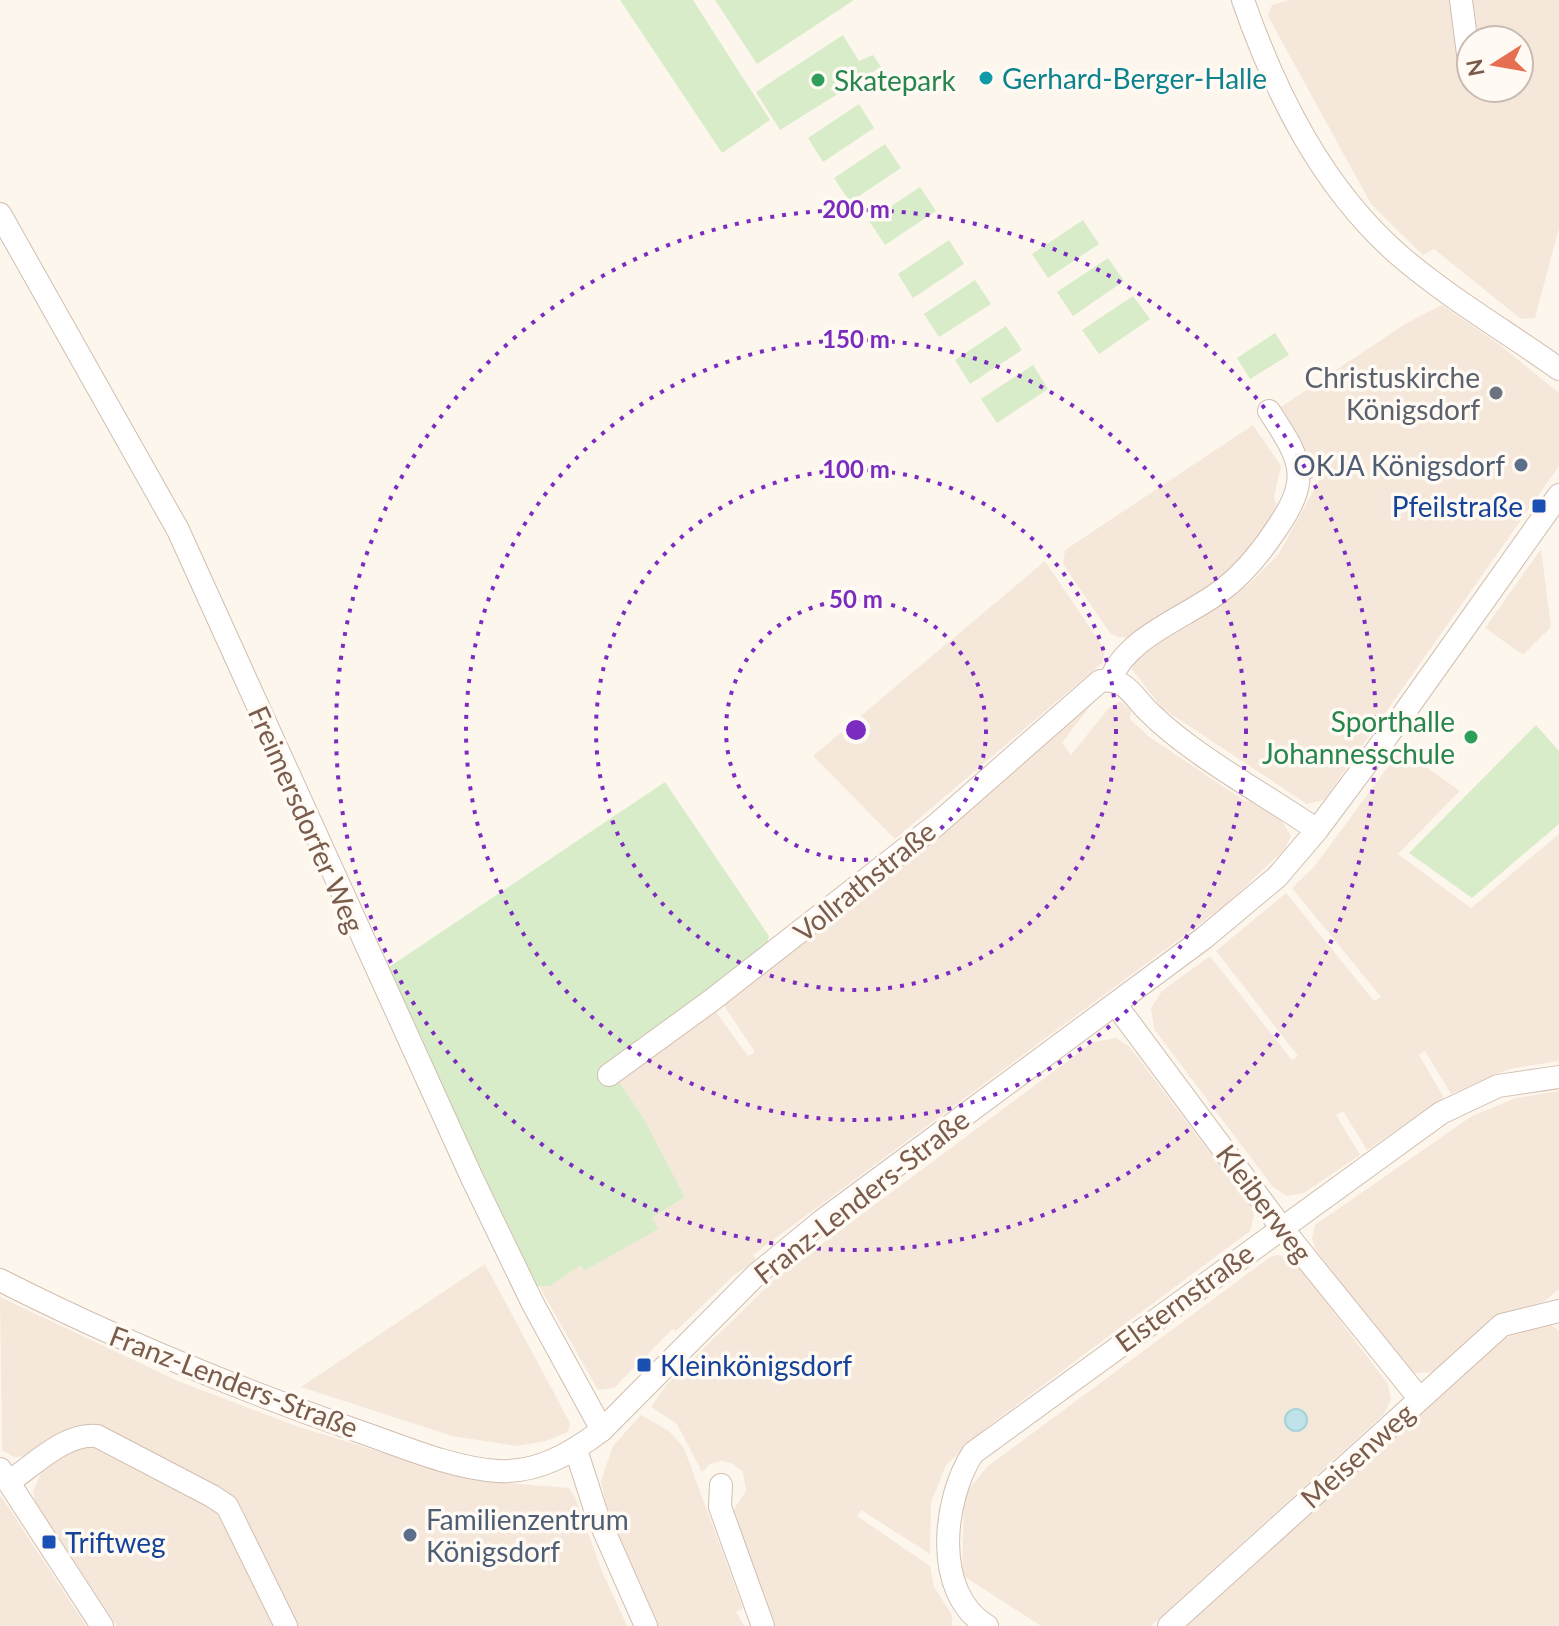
<svg xmlns="http://www.w3.org/2000/svg" width="1559" height="1626" font-family="Lato,sans-serif">
  <style>
    .residential { fill: #f5e8da }
    .green { fill: #d8ecc9 }
    .water { fill: #bfe3e8; stroke: #a5d3da; stroke-width: 2 }
    .lines { fill: none; stroke-linecap: round; stroke-linejoin: round }
    .minor-casing { stroke: #d1beb0; stroke-width: 24 }
    .minor { stroke: #fff; stroke-width: 22 }
    .ring { fill: none; stroke: #7b2cbf; stroke-width: 4; stroke-dasharray: 4 8 }
    .culture-dot { fill: #0f9aa8; stroke: #fffaf3; stroke-width: 3 }
    .leisure-dot { fill: #2e9e5b; stroke: #fffaf3; stroke-width: 3 }
    .worship-dot { fill: #6b7280; stroke: #fffaf3; stroke-width: 3 }
    .service-dot { fill: #5c6f8a; stroke: #fffaf3; stroke-width: 3 }
    .transit-dot { fill: #1a4fb4; stroke: #fffaf3; stroke-width: 3 }
    .labels { text-anchor: middle; dominant-baseline: central; stroke-width: 7; stroke-linejoin: round; paint-order: stroke }
    .culture-label { font-size: 28px; fill: #0d838f; stroke: #fffaf3; text-anchor: start }
    .leisure-label { font-size: 28px; fill: #27864d; stroke: #fffaf3; text-anchor: start }
    .worship-label { font-size: 28px; fill: #5b616d; stroke: #fffaf3; text-anchor: end }
    .service-label { font-size: 28px; fill: #4e5e75; stroke: #fffaf3; text-anchor: end }
    .transit-label { font-size: 28px; fill: #164399; stroke: #fffaf3; text-anchor: start }
    .street-label { font-size: 28px; fill: #7a5c4d; stroke: #fffaf3 }
    .centre { fill: #7b2cbf; stroke: #fffaf3; stroke-width: 4 }
    .ring-label { font-size: 24px; text-anchor: middle; font-weight: bold; fill: #7b2cbf; stroke: #fffaf3; stroke-width: 7; stroke-linejoin: round; paint-order: stroke }
  </style>
  <rect width="100%" height="100%" fill="#fdf6ec"/>
  <g class="residential">
    <polygon points="1288,0 1452,0 1461,67 1471,64 1471,88 1519,88 1519,40 1471,40 1465,0 1559,0 1559,228 1535,318 1521,319 1434,249 1423,255 1371,204 1268,16 1272,5"/>
    <polygon points="1442,305 1500,345 1559,393 1559,466 1324,800 1307,804 1162,708 1132,669 1134,658 1248,585 1278,555 1320,479 1275,411 1405,324"/>
    <polygon points="1253,425 1281,466 1274,497 1277,507 1257,542 1231,570 1134,637 1119,637 1110,633 1063,564 1065,550"/>
    <polygon points="1541,549 1551,627 1523,655 1485,628"/>
    <polygon points="1045,561 1105,650 1103,662 895,839 813,756"/>
    <polygon points="1120,701 1131,711 1130,719 1148,736 1245,801 1252,800 1281,819 1291,836 1284,850 1224,906 753,1255 756,1260 733,1276 676,1331 673,1329 614,1388 598,1390 539,1286 550,1286 581,1265 585,1270 657,1229 652,1218 685,1197 643,1117 616,1077 713,1008 748,1056 755,1052 723,1004 909,860 1091,705 1062,743 1071,755 1108,709"/>
    <polygon points="1401,749 1460,791 1398,854 1471,908 1559,834 1559,1061 1509,1069 1451,1094 1425,1051 1419,1055 1444,1098 1367,1150 1343,1111 1336,1115 1360,1155 1304,1193 1287,1196 1273,1187 1154,1029 1151,1008 1162,991 1210,956 1292,1060 1298,1056 1216,951 1286,893 1374,1001 1381,997 1292,888 1314,867"/>
    <polygon points="1116,1038 1129,1046 1249,1204 1254,1215 1250,1231 995,1421 946,1465 931,1503 930,1554 861,1510 857,1516 930,1566 934,1587 952,1615 952,1626 774,1626 732,1512 746,1491 743,1472 733,1464 722,1461 710,1464 702,1472 677,1424 651,1407 667,1384 775,1279 1093,1042"/>
    <polygon points="1559,1091 1559,1289 1545,1301 1500,1316 1434,1372 1415,1373 1404,1366 1316,1250 1312,1238 1315,1225 1472,1116 1516,1098"/>
    <polygon points="1278,1255 1294,1260 1388,1384 1391,1400 1384,1414 1151,1626 1041,1626 962,1575 964,1495 987,1467 1270,1257"/>
    <polygon points="485,1264 570,1423 568,1432 546,1441 517,1446 452,1436 301,1387"/>
    <polygon points="0,1297 178,1381 296,1426 471,1480 569,1488 575,1497 602,1571 627,1626 296,1626 236,1504 106,1432 29,1456 14,1457 2,1450"/>
    <polygon points="1549,1323 1559,1331 1559,1626 1186,1626 1504,1338"/>
    <polygon points="641,1415 669,1431 684,1448 743,1608 736,1612 744,1626 658,1626 624,1556 609,1519 601,1481 613,1446"/>
    <polygon points="89,1446 219,1513 276,1626 117,1626 35,1502 33,1492 42,1470 73,1449"/>
    <polygon points="0,1496 5,1502 86,1626 0,1626"/>
  </g>
  <g class="green">
    <polygon points="620,0 693,0 770,120 722,153"/>
    <polygon points="715,0 854,0 757,64"/>
    <polygon points="843,35 859,61 873,55 881,67 780,130 756,92"/>
    <polygon points="859,104 874,128 823,162 808,138"/>
    <polygon points="885,144 901,168 850,202 834,178"/>
    <polygon points="920,187 936,211 885,245 869,221"/>
    <polygon points="1083,220 1099,244 1048,278 1032,254"/>
    <polygon points="949,240 964,264 913,298 898,274"/>
    <polygon points="1108,258 1124,281 1073,316 1057,292"/>
    <polygon points="975,280 991,304 939,337 924,314"/>
    <polygon points="1133,296 1150,319 1099,354 1082,330"/>
    <polygon points="1006,326 1022,350 970,384 955,360"/>
    <polygon points="1275,333 1289,355 1250,379 1237,358"/>
    <polygon points="1033,365 1048,389 997,423 981,399"/>
    <polygon points="1536,725 1559,751 1559,824 1472,898 1409,853"/>
    <polygon points="665,782 769,936 766,950 609,1067 643,1117 685,1197 652,1218 658,1229 584,1271 581,1265 550,1286 536,1286 386,969"/>
  </g>
  <circle class="water" cx="1296" cy="1420" r="11"/>
  <g class="lines">
    <g class="minor-casing">
      <g id="minor">
        <path d="M1243 0C1276 95 1323 189 1400 256 1449 298 1507 332 1559 369"/>
        <polyline points="1461,0 1468,54"/>
        <polyline points="0,214 178,530 472,1178 533,1304 602,1430"/>
        <path d="M1111 679C1126 638 1184 618 1218 593 1242 576 1259 555 1275 531 1312 478 1302 461 1269 411"/>
        <polyline points="1116,1005 1281,1227 1419,1398"/>
        <path d="M609 1075 712 1000 936 825 1100 681C1126 677 1133 697 1149 712 1193 756 1265 794 1317 830"/>
        <path d="M0 1280C114 1338 231 1386 352 1429 397 1444 450 1468 498 1471 538 1473 572 1453 602 1430L757 1274 823 1220 1204 938 1277 877 1317 830 1402 716 1559 495"/>
        <polyline points="576,1450 597,1515 646,1626"/>
        <polyline points="0,1469 102,1626"/>
        <path d="M10 1481C34 1465 66 1432 97 1436L212 1496 227 1506 232 1516 286 1626"/>
        <polyline points="721,1485 720,1507 763,1626"/>
        <path d="M987 1626C932 1593 943 1499 973 1453L1441 1113 1498 1086 1559 1077"/>
        <polyline points="1169,1626 1502,1325 1559,1311"/>
      </g>
    </g>
    <use href="#minor" class="minor"/>
  </g>
  <g class="ring">
    <circle cx="856" cy="730" r="130"/>
    <circle cx="856" cy="730" r="260"/>
    <circle cx="856" cy="730" r="390"/>
    <circle cx="856" cy="730" r="520"/>
  </g>
  <circle class="culture-dot" cx="986" cy="78" r="8"/>
  <g class="leisure-dot">
    <circle cx="818" cy="80" r="8"/>
    <circle cx="1471" cy="737" r="8"/>
  </g>
  <circle class="worship-dot" cx="1496" cy="393" r="8"/>
  <g class="service-dot">
    <circle cx="1521" cy="465" r="8"/>
    <circle cx="410" cy="1535" r="8"/>
  </g>
  <g class="transit-dot">
    <rect x="1531" y="498" width="16" height="16" rx="4"/>
    <rect x="636" y="1357" width="16" height="16" rx="4"/>
    <rect x="41" y="1534" width="16" height="16" rx="4"/>
  </g>
  <g class="labels">
    <g class="culture-label">
      <text x="1002" y="78">Gerhard-Berger-Halle</text>
    </g>
    <g class="leisure-label">
      <text x="834" y="80">Skatepark</text>
      <text x="1455" y="721" text-anchor="end">Sporthalle<tspan x="1455" dy="32">Johannesschule</tspan></text>
    </g>
    <g class="worship-label">
      <text x="1480" y="377">Christuskirche<tspan x="1480" dy="32">Königsdorf</tspan></text>
    </g>
    <g class="service-label">
      <text x="1505" y="465">OKJA Königsdorf</text>
      <text x="426" y="1519" text-anchor="start">Familienzentrum<tspan x="426" dy="32">Königsdorf</tspan></text>
    </g>
    <g class="transit-label">
      <text x="1523" y="506" text-anchor="end">Pfeilstraße</text>
      <text x="660" y="1365">Kleinkönigsdorf</text>
      <text x="65" y="1542">Triftweg</text>
    </g>
    <g class="street-label">
      <text transform="translate(307 819) rotate(66)">Freimersdorfer Weg</text>
      <text transform="translate(864 881) rotate(-39)">Vollrathstraße</text>
      <text transform="translate(861 1196) rotate(-38)">Franz-Lenders-Straße</text>
      <text transform="translate(1265 1203) rotate(53)">Kleiberweg</text>
      <text transform="translate(1184 1297) rotate(-36)">Elsternstraße</text>
      <text transform="translate(234 1381) rotate(21)">Franz-Lenders-Straße</text>
      <text transform="translate(1357 1455) rotate(-42)">Meisenweg</text>
    </g>
  </g>
  <circle cx="856" cy="730" r="12" class="centre"/>
  <g class="ring-label">
    <text x="856" y="218">200 m</text>
    <text x="856" y="348">150 m</text>
    <text x="856" y="478">100 m</text>
    <text x="856" y="608">50 m</text>
  </g>
  <g transform="translate(1495 64) rotate(259)"><circle r="38" fill="#fffaf3" stroke="#cabbb1" stroke-width="2"/>
  <path d="M0-6L14 30L0 20L-14 30Z" fill="#e76f51"/>
  <text y="-12" font-size="22" font-weight="bold" text-anchor="middle" fill="#7a5c4d">N</text>
  </g>
</svg>
